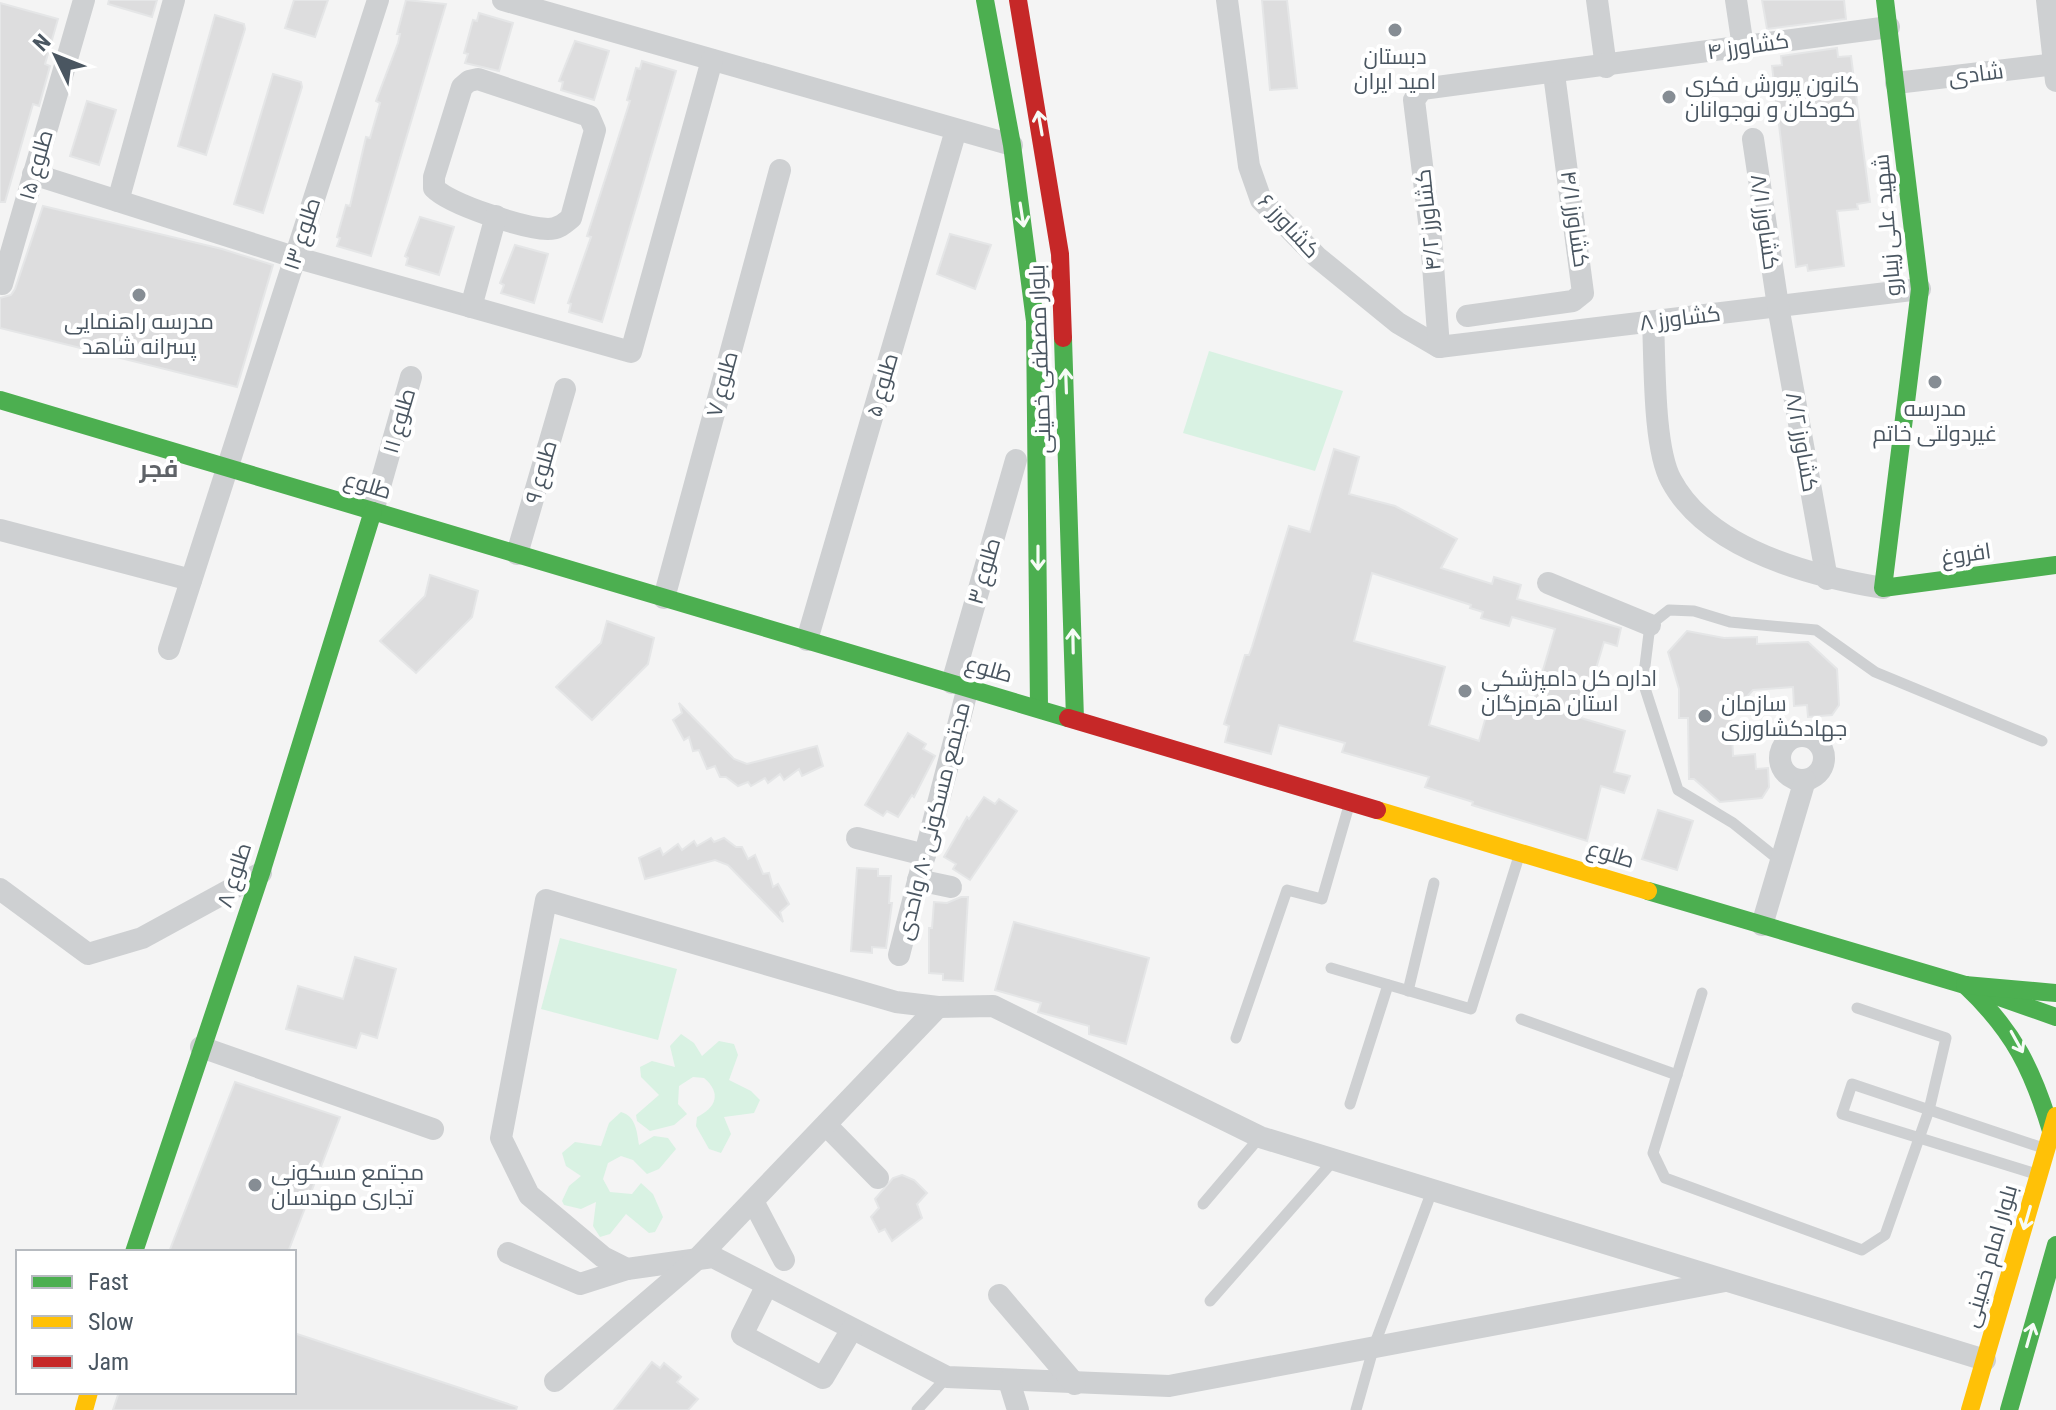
<svg xmlns="http://www.w3.org/2000/svg" width="2056" height="1410" font-family="'Roboto Condensed',Cairo,sans-serif">
  <style>
    .grass { fill: #d9f2e3 }
    .building { fill: #ddddde; stroke: #e5e6e7; stroke-width: 2; fill-rule: evenodd }
    .lines { fill: none; stroke-linecap: round; stroke-linejoin: round }
    .lane { stroke: #ced0d2; stroke-width: 11 }
    .street { stroke: #ced0d2; stroke-width: 22 }
    .fast { stroke: #4caf50; stroke-width: 18 }
    .slow { stroke: #ffc107; stroke-width: 18 }
    .jam { stroke: #c62828; stroke-width: 18 }
    .oneway { stroke: #f6fbf6 }
    .poi-dot { fill: #868d94; stroke: #fff; stroke-width: 3 }
    .labels { text-anchor: middle; dominant-baseline: central; stroke-width: 8; stroke-linejoin: round; paint-order: stroke }
    .street-label { font-size: 22px; fill: #4a5661; stroke: #fff }
    .poi-label { font-size: 22px; fill: #4a5661; stroke: #fff; text-anchor: start }
    .neighbourhood-label { font-size: 24px; font-weight: bold; fill: #5f6368; stroke: #fff }
  </style>
  <rect width="100%" height="100%" fill="#f4f4f4"/>
  <g class="grass">
    <polygon points="1209,351 1343,391 1315,471 1183,433"/>
    <polygon points="560,938 677,969 658,1040 541,1009"/>
    <path d="M681 1034 694 1043 702 1056 719 1041 734 1044 738 1055 729 1080 751 1091 760 1100 754 1113 724 1117 731 1134 721 1153 709 1149 696 1126 697 1117C716 1108 722 1093 704 1078L693 1077 679 1086 678 1104 687 1114 674 1125 650 1131 637 1121 636 1115 659 1095 641 1077 640 1067 652 1061 675 1067 670 1046Z"/>
    <path d="M621 1112C636 1116 637 1132 639 1145L654 1136 668 1138 676 1149 659 1169 647 1174 633 1160 621 1156 608 1163 603 1179 610 1192 632 1194 641 1183 653 1194 663 1217 655 1232 649 1233 626 1214 610 1234 600 1237 593 1226 596 1202 581 1209 564 1205 562 1201 569 1186 581 1176 566 1166 562 1153 575 1142 601 1146 609 1123Z"/>
  </g>
  <g class="building">
    <polygon points="109,0 157,0 152,17 108,4"/>
    <polygon points="294,0 328,0 315,37 285,28"/>
    <polygon points="406,0 446,4 371,256 337,246 340,238 337,237 346,205 350,206 366,137 370,138 380,103 376,101 398,43 400,34 397,34"/>
    <polygon points="1262,0 1287,0 1297,88 1270,90"/>
    <polygon points="1762,0 1844,0 1846,19 1767,29"/>
    <polygon points="0,3 58,19 45,64 50,66 39,106 33,104 5,202 0,202"/>
    <polygon points="479,13 513,23 499,71 465,63 468,54 464,53 473,20 477,21"/>
    <polygon points="215,15 244,24 245,29 206,155 178,146"/>
    <polygon points="575,41 609,51 594,100 561,90 563,82 559,81"/>
    <polygon points="1837,48 1838,57 1851,56 1870,202 1857,204 1858,209 1837,211 1844,266 1808,271 1807,265 1796,267 1772,66 1782,65 1781,56"/>
    <polygon points="642,61 676,71 602,322 569,312 571,304 568,303 591,237 587,236 630,101 627,100 636,68 640,69"/>
    <polygon points="273,74 301,82 302,87 263,213 234,204"/>
    <polygon points="87,101 116,110 99,165 70,156"/>
    <polygon points="43,206 222,249 273,265 237,387 0,328 0,298 11,295 15,289"/>
    <polygon points="420,217 454,227 439,275 406,265 408,258 405,256"/>
    <polygon points="950,234 991,245 975,289 937,274"/>
    <polygon points="515,245 548,254 534,303 501,293 504,285 500,283"/>
    <path d="M1334 449 1359 457 1349 494 1395 506 1457 539 1441 568 1492 584 1494 577 1521 585 1517 599 1621 628 1617 646 1604 642 1581 718 1625 731 1614 772 1630 776 1624 793 1601 786 1587 841 1472 805 1473 802 1425 787 1429 777 1342 752 1345 743 1279 725 1271 754 1225 742 1229 726 1224 724 1237 681 1245 655H1249L1252 647 1289 526 1310 532ZM1372 573 1471 605 1470 608 1483 612 1481 618 1509 626 1512 617 1555 629 1533 704 1493 692 1479 741 1429 725 1445 667 1354 641Z"/>
    <polygon points="430,575 478,591 472,617 416,673 380,641 425,596"/>
    <polygon points="607,621 654,638 648,664 592,720 556,687 601,643"/>
    <polygon points="1687,631 1724,638 1757,637 1757,644 1808,642 1837,669 1839,705 1832,715 1808,717 1807,705 1794,706 1793,687 1753,690 1731,714 1733,756 1755,754 1756,769 1768,768 1769,787 1762,798 1720,802 1694,779 1689,779 1688,718 1679,718 1679,689 1668,652"/>
    <polygon points="679,703 734,759 747,764 817,746 823,766 802,776 799,769 784,780 780,774 768,783 765,778 751,786 748,782 738,786 726,777 720,777 715,766 707,769 699,750 693,751 689,737 684,740 673,720 682,713"/>
    <polygon points="908,733 926,744 923,749 935,756 914,797 912,795 898,817 887,811 883,816 865,805"/>
    <polygon points="984,797 995,804 999,799 1017,811 970,880 953,869 956,864 944,857 967,817 969,819"/>
    <polygon points="1658,810 1693,821 1677,870 1642,859"/>
    <polygon points="711,838 714,842 724,838 736,847 742,847 748,859 755,855 763,874 769,873 773,887 778,884 789,904 780,912 783,922 728,865 715,860 645,879 639,858 660,848 663,855 678,844 682,850 694,841 697,846"/>
    <polygon points="857,868 878,869 878,876 891,876 889,903 892,903 886,948 872,947 872,953 851,951"/>
    <polygon points="961,897 968,897 963,981 943,980 943,974 929,973 929,928 932,928 934,902 947,903"/>
    <polygon points="1014,922 1149,958 1126,1044 1089,1034 1089,1026 1038,1012 1041,1003 995,990"/>
    <polygon points="355,957 396,969 377,1038 361,1033 356,1048 286,1029 298,986 343,999"/>
    <polygon points="235,1082 340,1117 288,1252 169,1252"/>
    <polygon points="902,1175 914,1180 927,1193 917,1204 922,1218 892,1241 885,1229 879,1232 871,1217 879,1208 875,1199 893,1178"/>
    <polygon points="294,1333 517,1407 516,1410 113,1410 119,1392 294,1392"/>
    <polygon points="652,1362 660,1368 664,1363 681,1377 677,1382 698,1399 688,1410 614,1410"/>
  </g>
  <g class="lines">
    <g class="lane">
      <polyline points="1779,860 1733,823 1678,790 1643,682 1650,625 1669,610 1694,611 1730,622 1816,630 1875,672 2042,741"/>
      <polyline points="1331,968 1471,1009 1520,853"/>
      <polyline points="1408,991 1434,883"/>
      <polyline points="1702,993 1653,1153 1665,1178 1862,1250 1885,1235 1929,1110 1946,1038 1857,1008"/>
      <polyline points="1521,1019 1677,1075"/>
      <polyline points="1236,1038 1287,890 1322,899 1350,802"/>
      <polyline points="1350,1104 1388,985"/>
      <polyline points="2036,1174 1842,1114 1852,1084 2043,1148"/>
      <polyline points="1203,1204 1260,1137"/>
      <polyline points="1210,1301 1334,1160"/>
      <polyline points="917,1410 947,1377"/>
      <polyline points="1356,1410 1374,1346 1432,1191"/>
    </g>
    <g class="street">
      <polyline points="503,0 1012,145"/>
      <polyline points="1227,0 1249,166 1261,200 1317,257 1398,323 1439,347 1920,289"/>
      <polyline points="1597,0 1606,67"/>
      <polyline points="1736,0 1743,47"/>
      <polyline points="2047,0 2056,81"/>
      <path d="M478 79 589 116 595 130 571 218C564 224 558 229 548 229 523 228 451 205 434 188V177L462 87 469 81Z"/>
      <polyline points="1896,83 2056,64"/>
      <polyline points="1753,139 1778,306 1827,579"/>
      <polyline points="33,174 294,257 631,352 712,60"/>
      <polyline points="118,201 174,0"/>
      <polyline points="2,284 84,0"/>
      <polyline points="471,307 496,216"/>
      <polyline points="1467,316 1573,301 1583,293 1554,74"/>
      <path d="M1653 322C1655 361 1653 447 1671 480 1708 550 1811 576 1883 588"/>
      <polyline points="1439,347 1431,238 1414,100 1422,89 1889,27"/>
      <polyline points="373,511 411,377"/>
      <polyline points="0,530 191,580"/>
      <polyline points="517,554 565,389"/>
      <polyline points="1548,583 1650,625"/>
      <polyline points="664,598 780,170"/>
      <polyline points="807,640 956,130"/>
      <polyline points="169,649 378,0"/>
      <polyline points="952,683 1016,460"/>
      <circle cx="1802" cy="758" r="22"/>
      <polyline points="857,838 925,855"/>
      <polyline points="918,880 951,887"/>
      <polyline points="0,889 88,954 142,938 261,873"/>
      <polyline points="1762,925 1805,780"/>
      <polyline points="899,955 968,687"/>
      <polyline points="201,1047 433,1129"/>
      <polyline points="826,1125 878,1178"/>
      <polyline points="753,1201 784,1260"/>
      <polyline points="508,1253 580,1284 627,1269"/>
      <polyline points="1725,1281 1169,1386 947,1377 713,1257 627,1269 603,1257 529,1195 501,1138 546,900 896,1002 938,1007 993,1006 1260,1137 1985,1360"/>
      <polyline points="767,1285 742,1335 823,1378 852,1329"/>
      <polyline points="999,1295 1075,1384"/>
      <polyline points="555,1381 696,1260 938,1007"/>
      <polyline points="1009,1381 1018,1410"/>
    </g>
    <g class="fast">
      <polyline points="985,0 1012,145 1035,321 1039,708"/>
      <polyline points="1885,0 1920,289 1883,588 2056,565"/>
      <polyline points="1063,338 1075,719"/>
      <polyline points="0,400 1068,718"/>
      <polyline points="1648,891 1965,985 2056,1017"/>
      <path d="M1965 985C2014 1031 2033 1070 2052 1134"/>
      <polyline points="1965,985 2056,993"/>
      <polyline points="134,1252 261,873 373,511"/>
      <polyline points="2009,1410 2056,1245"/>
    </g>
    <g class="slow">
      <polyline points="1377,810 1648,891"/>
      <polyline points="84,1410 89,1392"/>
      <polyline points="1970,1410 2056,1116"/>
    </g>
    <g class="jam">
      <polyline points="1018,0 1060,254 1063,338"/>
      <polyline points="1068,718 1377,810"/>
    </g>
  </g>
  <defs><path id="oneway-shaft" d="M-6 0H5M1.5-3L5.5 0L1.5 3" fill="none" stroke-width="1.6" stroke-linecap="round" stroke-linejoin="round" transform="scale(2)"/></defs>
  <g class="oneway">
    <use href="#oneway-shaft" transform="translate(1040 123) rotate(-100)"/>
    <use href="#oneway-shaft" transform="translate(1022 215) rotate(81)"/>
    <use href="#oneway-shaft" transform="translate(1066 381) rotate(-92)"/>
    <use href="#oneway-shaft" transform="translate(1038 558) rotate(90)"/>
    <use href="#oneway-shaft" transform="translate(1073 641) rotate(-91)"/>
    <use href="#oneway-shaft" transform="translate(2017 1042) rotate(61)"/>
    <use href="#oneway-shaft" transform="translate(2027 1218) rotate(106)"/>
    <use href="#oneway-shaft" transform="translate(2030 1335) rotate(-74)"/>
  </g>
  <g class="poi-dot">
    <circle cx="1395" cy="30" r="8"/>
    <circle cx="1669" cy="97" r="8"/>
    <circle cx="139" cy="295" r="8"/>
    <circle cx="1935" cy="382" r="8"/>
    <circle cx="1465" cy="691" r="8"/>
    <circle cx="1705" cy="716" r="8"/>
    <circle cx="255" cy="1185" r="8"/>
  </g>
  <g class="labels">
    <g class="street-label">
      <text transform="translate(1748 46) rotate(-8)">کشاورز ۴</text>
      <text transform="translate(1976 74) rotate(-7)">شادی</text>
      <text transform="translate(36 165) rotate(-74)">طلوع ۱۵</text>
      <text transform="translate(1575 219) rotate(82)">کشاورز ۴/۱</text>
      <text transform="translate(1428 220) rotate(-96)">کشاورز ۴/۲</text>
      <text transform="translate(1765 222) rotate(82)">کشاورز ۸/۱</text>
      <text transform="translate(1887 225) rotate(-95)">شهید علی زیبارو</text>
      <text transform="translate(1289 226) rotate(47)">کشاورز ۶</text>
      <text transform="translate(302 234) rotate(-72)">طلوع ۱۳</text>
      <text transform="translate(1680 318) rotate(-7)">کشاورز ۸</text>
      <text transform="translate(1040 359) rotate(-92)">بلوار مصطفی خمینی</text>
      <text transform="translate(722 384) rotate(-75)">طلوع ۷</text>
      <text transform="translate(882 385) rotate(-74)">طلوع ۵</text>
      <text transform="translate(399 421) rotate(-74)">طلوع ۱۱</text>
      <text transform="translate(1802 442) rotate(80)">کشاورز ۸/۲</text>
      <text transform="translate(541 472) rotate(-74)">طلوع ۹</text>
      <text transform="translate(368 485) rotate(17)">طلوع</text>
      <text transform="translate(1966 554) rotate(-8)">افروغ</text>
      <text transform="translate(984 571) rotate(-74)">طلوع ۳</text>
      <text transform="translate(989 669) rotate(16)">طلوع</text>
      <text transform="translate(933 821) rotate(-76)">مجتمع مسکونی ۸۰ واحدی</text>
      <text transform="translate(1611 854) rotate(17)">طلوع</text>
      <text transform="translate(234 875) rotate(-72)">طلوع ۸</text>
      <text transform="translate(1990 1256) rotate(-74)">بلوار امام خمینی</text>
    </g>
    <g class="poi-label">
      <text x="1395" y="56" text-anchor="middle">دبستان<tspan x="1395" dy="25">امید ایران</tspan></text>
      <text x="1685" y="84">کانون پرورش فکری<tspan x="1685" dy="25">کودکان و نوجوانان</tspan></text>
      <text x="139" y="321" text-anchor="middle">مدرسه راهنمایی<tspan x="139" dy="25">پسرانه شاهد</tspan></text>
      <text x="1935" y="408" text-anchor="middle">مدرسه<tspan x="1935" dy="25">غیردولتی خاتم</tspan></text>
      <text x="1481" y="678">اداره کل دامپزشکی<tspan x="1481" dy="25">استان هرمزگان</tspan></text>
      <text x="1721" y="703">سازمان<tspan x="1721" dy="25">جهادکشاورزی</tspan></text>
      <text x="271" y="1172">مجتمع مسکونی<tspan x="271" dy="25">تجاری مهندسان</tspan></text>
    </g>
    <g class="neighbourhood-label">
      <text x="159" y="469">فجر</text>
    </g>
  </g>
  <rect x="16" y="1250" width="280" height="144" fill="#ffffff" stroke="#b7bbc0" stroke-width="2"/>
  <rect x="32" y="1276" width="40" height="12" fill="#4caf50" stroke="#b7bbc0" stroke-width="2"/>
  <text x="88" y="1290" font-size="24" fill="#4a5661">Fast</text>
  <rect x="32" y="1316" width="40" height="12" fill="#ffc107" stroke="#b7bbc0" stroke-width="2"/>
  <text x="88" y="1330" font-size="24" fill="#4a5661">Slow</text>
  <rect x="32" y="1356" width="40" height="12" fill="#c62828" stroke="#b7bbc0" stroke-width="2"/>
  <text x="88" y="1370" font-size="24" fill="#4a5661">Jam</text>
  <g transform="translate(56 56) rotate(313)" stroke="#ffffff" stroke-width="6" paint-order="stroke">
  <path d="M0-6L14 30L0 20L-14 30Z" fill="#4a5661"/>
  <text y="-12" font-size="22" font-weight="bold" text-anchor="middle" fill="#4a5661">N</text>
  </g>
</svg>
